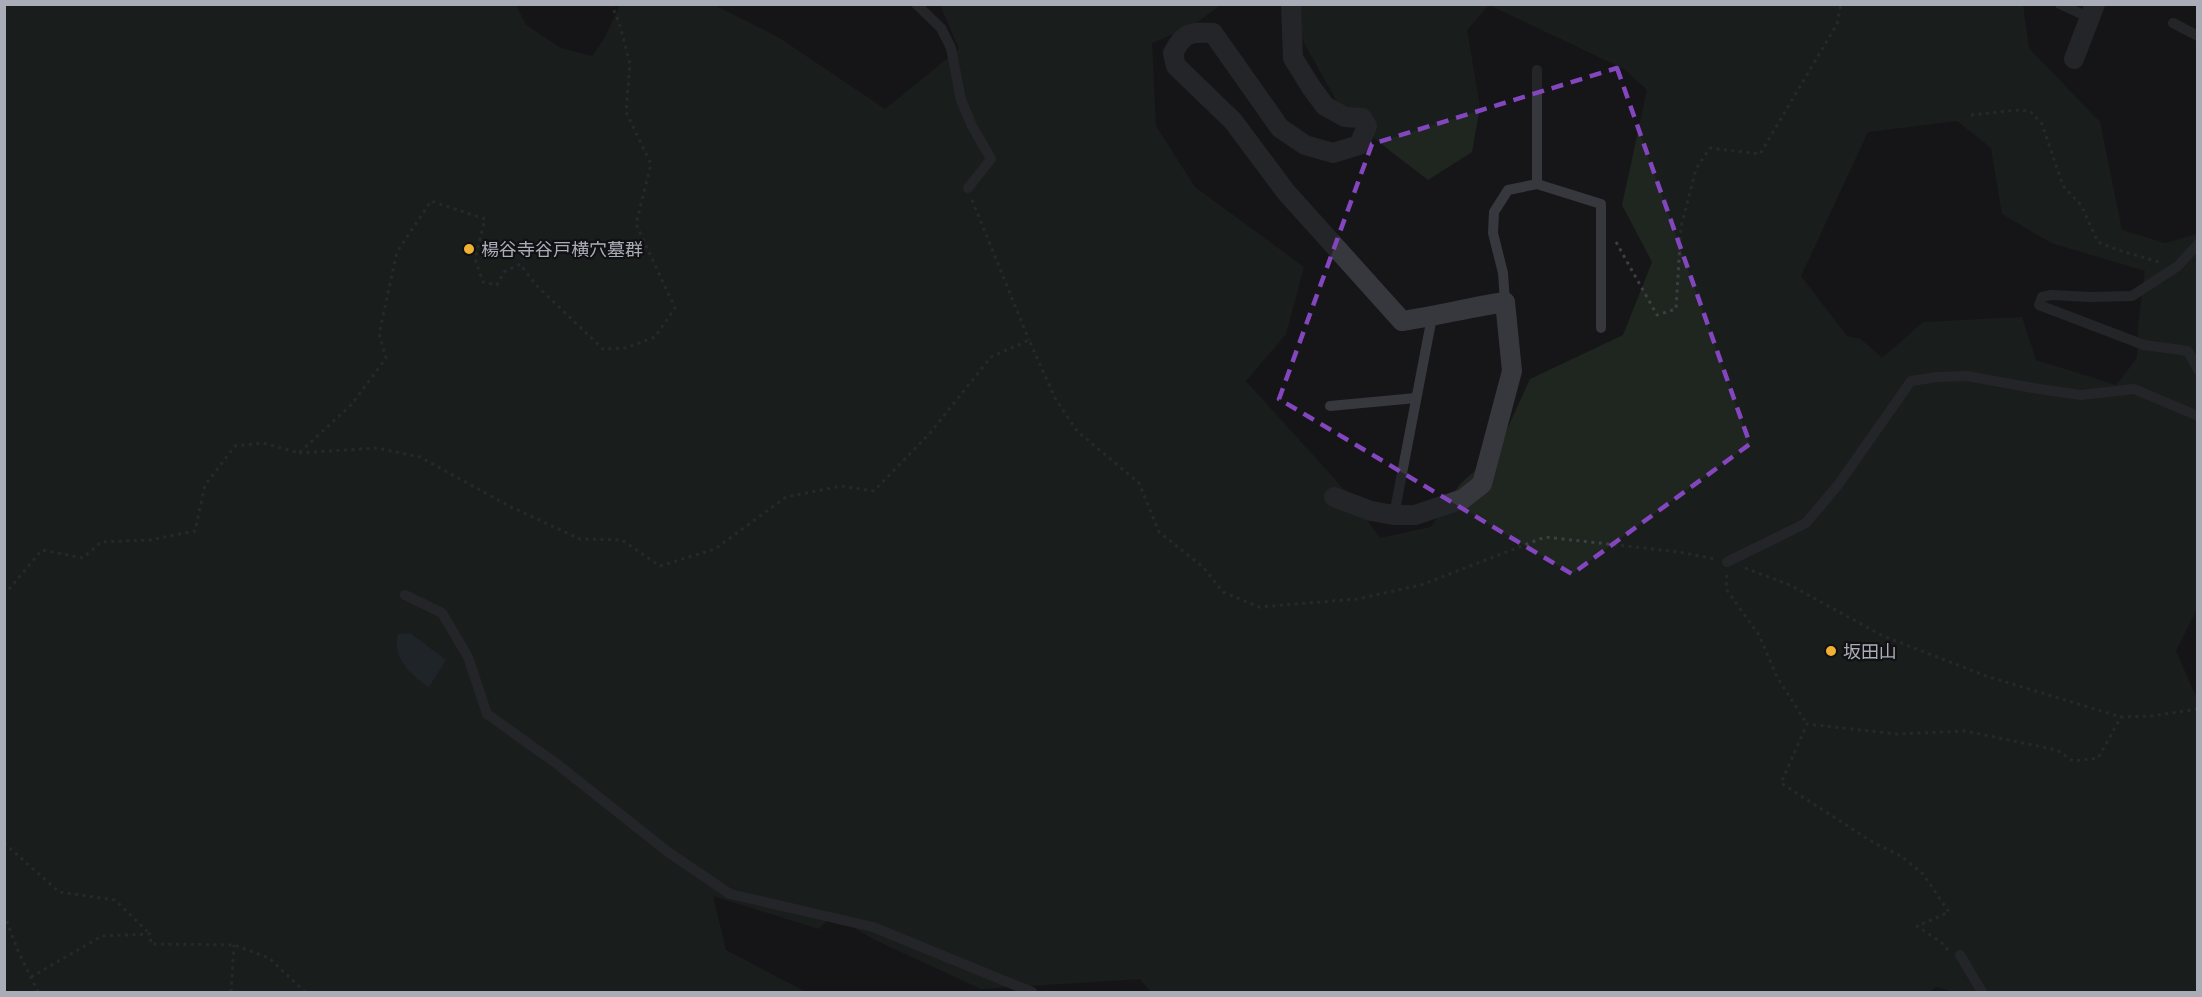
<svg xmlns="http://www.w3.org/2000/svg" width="2202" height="997" font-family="'Archivo Narrow','Noto Sans JP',sans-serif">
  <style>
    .green { fill: #1e261f; fill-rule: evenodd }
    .water { fill: #2c353c }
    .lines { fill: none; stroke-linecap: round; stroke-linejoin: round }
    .path { stroke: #3d3f44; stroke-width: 3; stroke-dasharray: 3 4.5; stroke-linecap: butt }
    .lane { stroke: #37383d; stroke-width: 10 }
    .street { stroke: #37383d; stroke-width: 20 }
    .marked { fill: none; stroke: #8446be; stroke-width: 4.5; stroke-dasharray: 12 8; stroke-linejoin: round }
    .poi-dot { fill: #f2b134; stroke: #111113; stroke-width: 2 }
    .labels { text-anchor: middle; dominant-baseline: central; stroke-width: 4.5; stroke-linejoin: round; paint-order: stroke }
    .poi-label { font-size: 18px; fill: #a8adb8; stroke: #111113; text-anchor: start }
  </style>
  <rect width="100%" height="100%" fill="#161618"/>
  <path class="green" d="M703 4 714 5 778 37 885 109 959 49 940 5H1218V7L1192 26 1152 43 1156 126 1195 187 1304 267 1286 334 1246 381 1350 496 1380 538 1431 527 1460 484 1497 451 1530 379 1623 335 1652 262 1622 205 1647 90 1624 69 1489 5 1467 30 1480 107 1472 152 1428 180 1345 116 1303 41 1296 5H2023L2029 48 2100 122 2122 230 2165 243 2197 234V609L2176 651 2193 690 2197 696V992H1953L1937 987 1929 992H1151L1140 979 981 989 875 940 832 915 819 929 713 896 726 950 806 992H5V5H516L526 25 561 48 592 56 604 39 620 5ZM1957 121 1991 148 2002 214 2051 243 2145 271 2138 327 2137 358 2116 385 2036 360 2022 317 1923 322 1882 358 1861 339 1847 336 1801 276 1868 132Z"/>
  <path class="water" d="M410 633 446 660 429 687C412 677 391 656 398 634Z"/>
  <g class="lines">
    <g class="path">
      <polyline points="1971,115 2018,110 2030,111 2042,124 2063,186 2081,205 2098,242 2118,250 2159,262"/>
      <polyline points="972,200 1029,340"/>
      <polyline points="1616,242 1657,315 1676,309 1681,227 1696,169 1710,148 1760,154 1837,24 1841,4"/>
      <polyline points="299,453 377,448 420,457 509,506 580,539 622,540 660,566 715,549 786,497 841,486 874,491 930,433 991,357 1029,340 1055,398 1077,431 1139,483 1159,532 1203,567 1223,592 1259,607 1357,599 1421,585 1545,537 1679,552 1715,559"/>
      <polyline points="1745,568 1790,585 1883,636 1986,676 2121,717"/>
      <polyline points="1727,575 1726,589 1759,635 1777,677 1807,724"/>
      <polyline points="4,595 42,550 83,558 101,542 150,540 195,531 205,485 235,446 263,443 299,453 352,404 386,358 379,334 397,252 431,201 485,219 475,259 483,282 497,285 504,272 520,264 537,286 603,349 626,348 655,337 675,308 636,224 651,164 626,112 630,64 619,22 611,4"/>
      <polyline points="4,843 59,892 115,900 150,934"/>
      <polyline points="4,914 18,951 38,992"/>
      <polyline points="1948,950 1942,943 1917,926 1949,912 1923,874 1901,856 1874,843 1781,783 1807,724 1897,734 1965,731 2057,750 2073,761 2098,758 2121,717 2152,716 2198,709"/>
      <polyline points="31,977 102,936 150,934 151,944 234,945 269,958 305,992"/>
      <polyline points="231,992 234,945"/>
    </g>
    <g class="lane">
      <polyline points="916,4 941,28 951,48 961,100 972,126 991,159 968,188"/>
      <polyline points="2060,4 2090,18"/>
      <polyline points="2173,23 2198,36"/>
      <polyline points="1537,70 1537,184"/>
      <polyline points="2198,244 2178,266 2132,296 2090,297 2051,295 2042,297 2039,305 2144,345 2188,351 2198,370"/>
      <polyline points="1505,302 1503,273 1493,233 1494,212 1508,190 1537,184 1601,204 1601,328"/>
      <polyline points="1330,406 1416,398"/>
      <polyline points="1394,515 1432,317"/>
      <polyline points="1727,562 1806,523 1838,485 1911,381 1937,377 1967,376 2039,389 2081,395 2134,389 2198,416"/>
      <polyline points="405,595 442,613 468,657 487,714 557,764 668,852 730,894 873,927 1032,992"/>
      <polyline points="1960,955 1982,992"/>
    </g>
    <g class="street">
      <path d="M1291 4 1293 58 1311 87 1325 106 1345 117 1362 118 1367 126 1359 145 1333 153 1305 145 1280 128 1213 33C1190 32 1184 32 1173 53L1176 66 1233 121 1286 192 1402 321C1437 316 1471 307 1505 302L1512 371 1482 484 1463 499 1415 515H1394L1371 511 1334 497"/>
      <polyline points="2074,59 2095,4"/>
    </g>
  </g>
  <path d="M0 0H2202V997H0ZM1617 68 1750 444 1572 574 1279 399 1372 144Z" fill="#161618" fill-opacity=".55" fill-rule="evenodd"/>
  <path class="marked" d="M1617 68 1750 444 1572 574 1279 399 1372 144Z"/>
  <g class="poi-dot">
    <circle cx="469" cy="249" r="6"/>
    <circle cx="1831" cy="651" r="6"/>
  </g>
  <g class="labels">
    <g class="poi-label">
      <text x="481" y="249">楊谷寺谷戸横穴墓群</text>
      <text x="1843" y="651">坂田山</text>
    </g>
  </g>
  <rect width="2202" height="997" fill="none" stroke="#a8adb8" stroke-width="12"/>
</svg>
